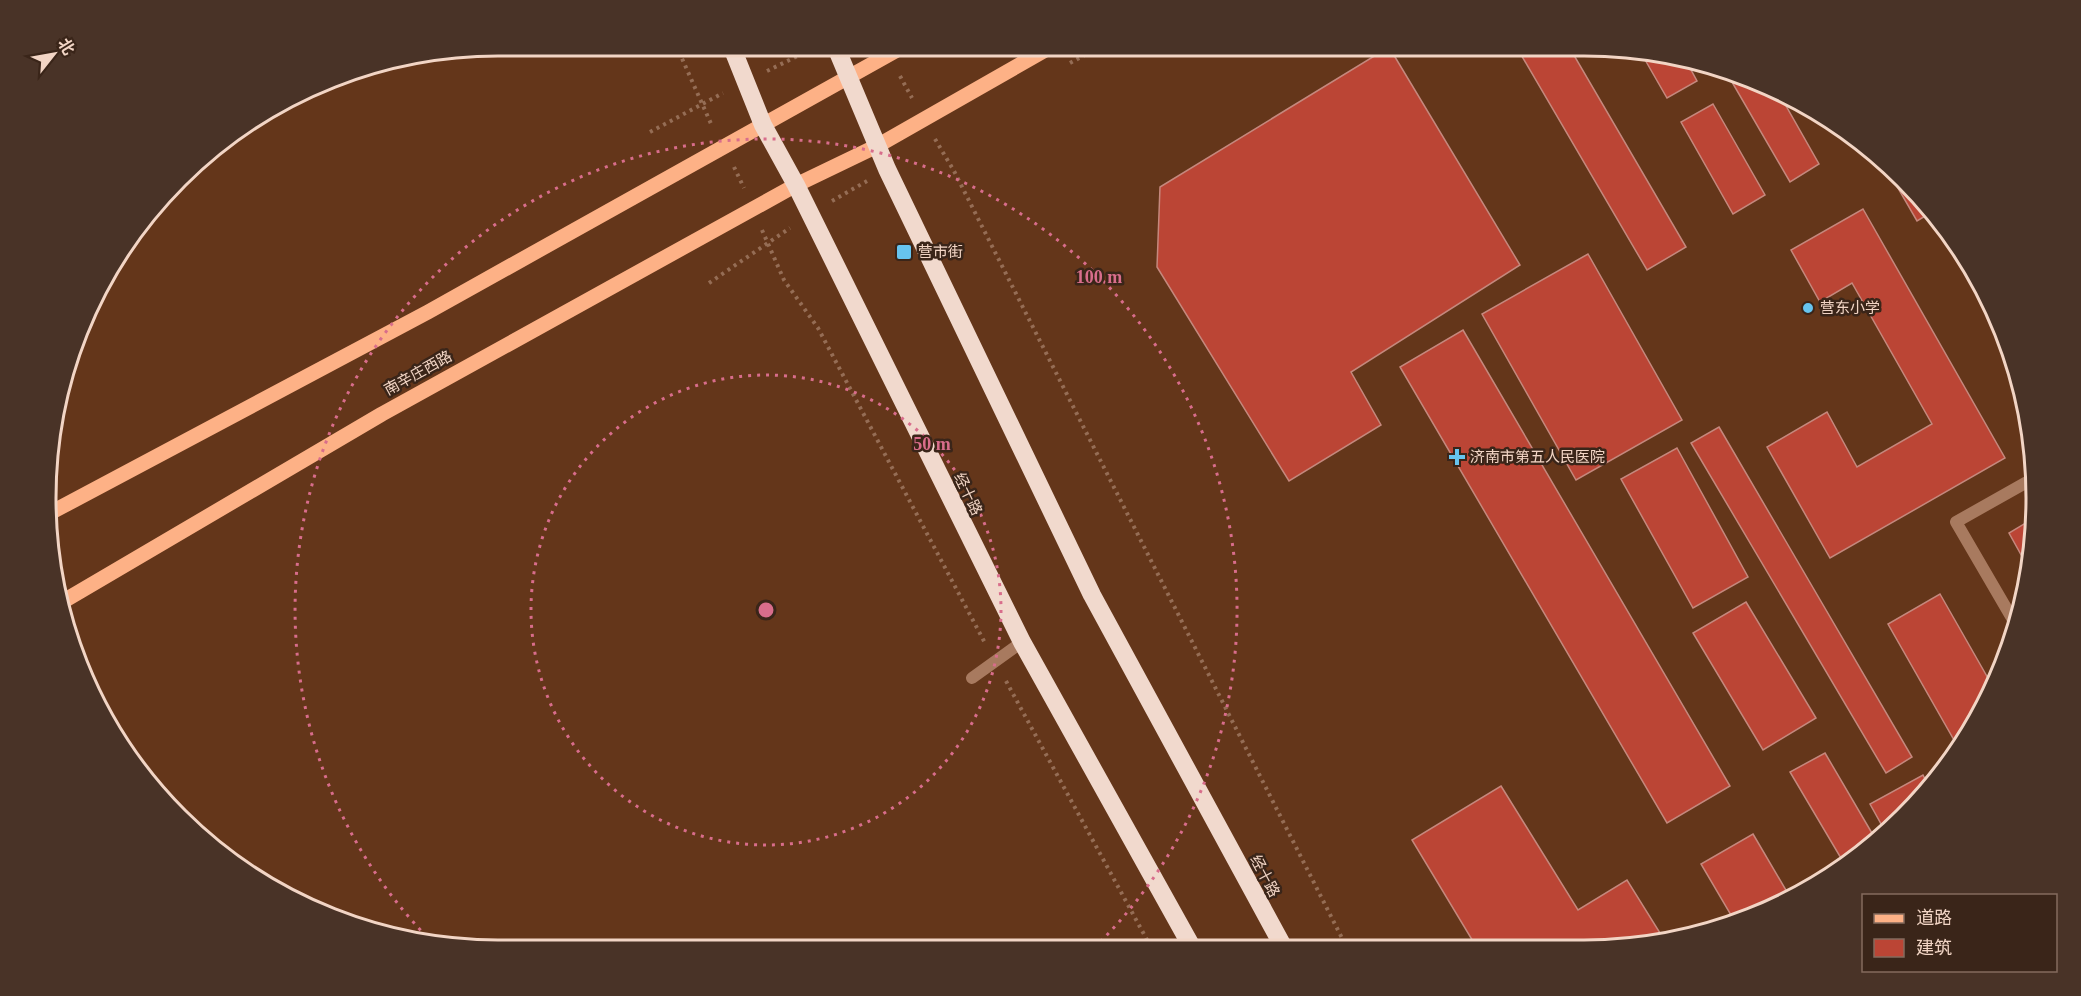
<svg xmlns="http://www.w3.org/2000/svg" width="2081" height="996" font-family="'Times New Roman','Noto Sans SC',serif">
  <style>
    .building { fill: #bb4535; stroke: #c5887d; stroke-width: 1.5 }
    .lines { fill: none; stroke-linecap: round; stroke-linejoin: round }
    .path { stroke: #956d55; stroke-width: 4; stroke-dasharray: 3 4.5; stroke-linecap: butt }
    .street { stroke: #a87a5f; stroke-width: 12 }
    .primary { stroke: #fdb186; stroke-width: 15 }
    .highway { stroke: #f1d9cd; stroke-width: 18 }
    .ring { fill: none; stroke: #d86d8b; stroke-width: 3; stroke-dasharray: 3 6 }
    .poi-dot { fill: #67c4ef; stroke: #3a2519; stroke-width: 2 }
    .labels { text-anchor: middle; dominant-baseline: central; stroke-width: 5; stroke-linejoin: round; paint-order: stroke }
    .poi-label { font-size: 15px; fill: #f2d5c5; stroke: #3a2519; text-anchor: start }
    .street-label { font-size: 15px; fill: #f2d5c5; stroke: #3a2519 }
    .rim { fill: none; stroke: #f2d5c5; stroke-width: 3 }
    .centre { fill: #d86d8b; stroke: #3a2519; stroke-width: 3 }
    .ring-label { font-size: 18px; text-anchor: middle; font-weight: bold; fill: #d86d8b; stroke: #3a2519; stroke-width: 5; stroke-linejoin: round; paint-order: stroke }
  </style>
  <rect width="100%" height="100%" fill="#64361a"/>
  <g class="building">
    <polygon points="1533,45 1568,45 1686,247 1647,270 1520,53"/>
    <polygon points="1389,47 1520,265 1351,372 1381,425 1289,481 1157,267 1160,187"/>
    <polygon points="1640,51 1684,57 1697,81 1667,98"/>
    <polygon points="1725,70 1757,80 1777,90 1819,164 1790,182"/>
    <polygon points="1713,104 1765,195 1733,214 1681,122"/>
    <polygon points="1897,172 1904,178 1932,212 1917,221 1891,176"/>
    <polygon points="1863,209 2005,458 1830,558 1767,447 1827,412 1857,467 1932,424 1852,283 1820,302 1791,250"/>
    <polygon points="1588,254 1682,420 1576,480 1482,314"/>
    <polygon points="1463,330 1730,786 1667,823 1400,367"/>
    <polygon points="1719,427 1912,757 1886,773 1691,443"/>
    <polygon points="1677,448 1748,577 1693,608 1621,479"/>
    <polygon points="2034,518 2029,569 2009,533"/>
    <polygon points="1940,594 1993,687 1958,747 1888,624"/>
    <polygon points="1746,602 1816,718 1763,750 1693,633"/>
    <polygon points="1825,753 1876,840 1859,857 1845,865 1790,772"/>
    <polygon points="1923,775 1929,787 1885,831 1870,804"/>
    <polygon points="1501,786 1578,910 1627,880 1665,941 1642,947 1477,948 1412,840"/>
    <polygon points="1753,834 1790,897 1757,916 1735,922 1701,864"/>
  </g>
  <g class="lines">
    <g class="path">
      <polyline points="676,45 712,126"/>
      <polyline points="1070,63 1103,45"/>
      <polyline points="767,71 812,49"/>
      <polyline points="900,76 912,98"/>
      <polyline points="650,132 723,93"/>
      <polyline points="935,139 954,171 1347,948"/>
      <polyline points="734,167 744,188"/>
      <polyline points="832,201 867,181"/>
      <polyline points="762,230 784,280 818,328 985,643"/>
      <polyline points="709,283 790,228"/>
      <polyline points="1006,681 1152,949"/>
    </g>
    <g class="street">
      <polyline points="2016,625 1956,522 2034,478"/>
      <polyline points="972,678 1022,642"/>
    </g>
    <g class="primary">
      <polyline points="50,513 428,312 906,45"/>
      <polyline points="62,602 382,414 796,185 877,146 1054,45"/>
    </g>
    <g class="highway">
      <polyline points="731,45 763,125 796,185 1022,642 1193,949"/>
      <polyline points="835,45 887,169 1092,595 1284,948"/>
    </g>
  </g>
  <g class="ring">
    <circle cx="766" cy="610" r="235"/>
    <path d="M433 943A471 471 0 1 1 1093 949"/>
  </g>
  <g class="poi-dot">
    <rect x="896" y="244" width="16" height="16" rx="3"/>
    <circle cx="1808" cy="308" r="6"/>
    <path d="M1454 448h6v6h6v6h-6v6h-6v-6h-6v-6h6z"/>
  </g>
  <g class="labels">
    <g class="poi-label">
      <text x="918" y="252">营市街</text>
      <text x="1820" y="308">营东小学</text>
      <text x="1470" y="457">济南市第五人民医院</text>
    </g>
    <g class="street-label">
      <text transform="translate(418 373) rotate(-29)">南辛庄西路</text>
      <text transform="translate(968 494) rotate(64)">经十路</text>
      <text transform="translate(1265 876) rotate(62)">经十路</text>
    </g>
  </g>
  <path d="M0 0H2081V996H0ZM498 56H1584A442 442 0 0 1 2026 498V498A442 442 0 0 1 1584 940H498A442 442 0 0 1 56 498V498A442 442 0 0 1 498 56Z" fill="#493327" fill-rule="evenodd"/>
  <path class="rim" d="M498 56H1584A442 442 0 0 1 2026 498V498A442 442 0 0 1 1584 940H498A442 442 0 0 1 56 498V498A442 442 0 0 1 498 56Z"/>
  <circle cx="766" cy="610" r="9" class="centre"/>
  <g class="ring-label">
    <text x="1099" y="283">100 m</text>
    <text x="932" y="450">50 m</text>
  </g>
  <rect x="1862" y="894" width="195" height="78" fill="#3a2519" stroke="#846b5e" stroke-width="1.5"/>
  <rect x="1874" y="914" width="30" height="9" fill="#fdb186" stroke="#846b5e" stroke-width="1.5"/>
  <text x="1916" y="924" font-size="18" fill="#f2d5c5">道路</text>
  <rect x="1874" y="939" width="30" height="18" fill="#bb4535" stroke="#846b5e" stroke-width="1.5"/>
  <text x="1916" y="954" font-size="18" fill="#f2d5c5">建筑</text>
  <g transform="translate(54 54) rotate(59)" stroke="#3a2519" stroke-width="4.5" paint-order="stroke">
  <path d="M0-4.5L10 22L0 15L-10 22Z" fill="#f2d5c5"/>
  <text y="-9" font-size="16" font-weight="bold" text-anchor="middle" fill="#f2d5c5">北</text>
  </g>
</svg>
